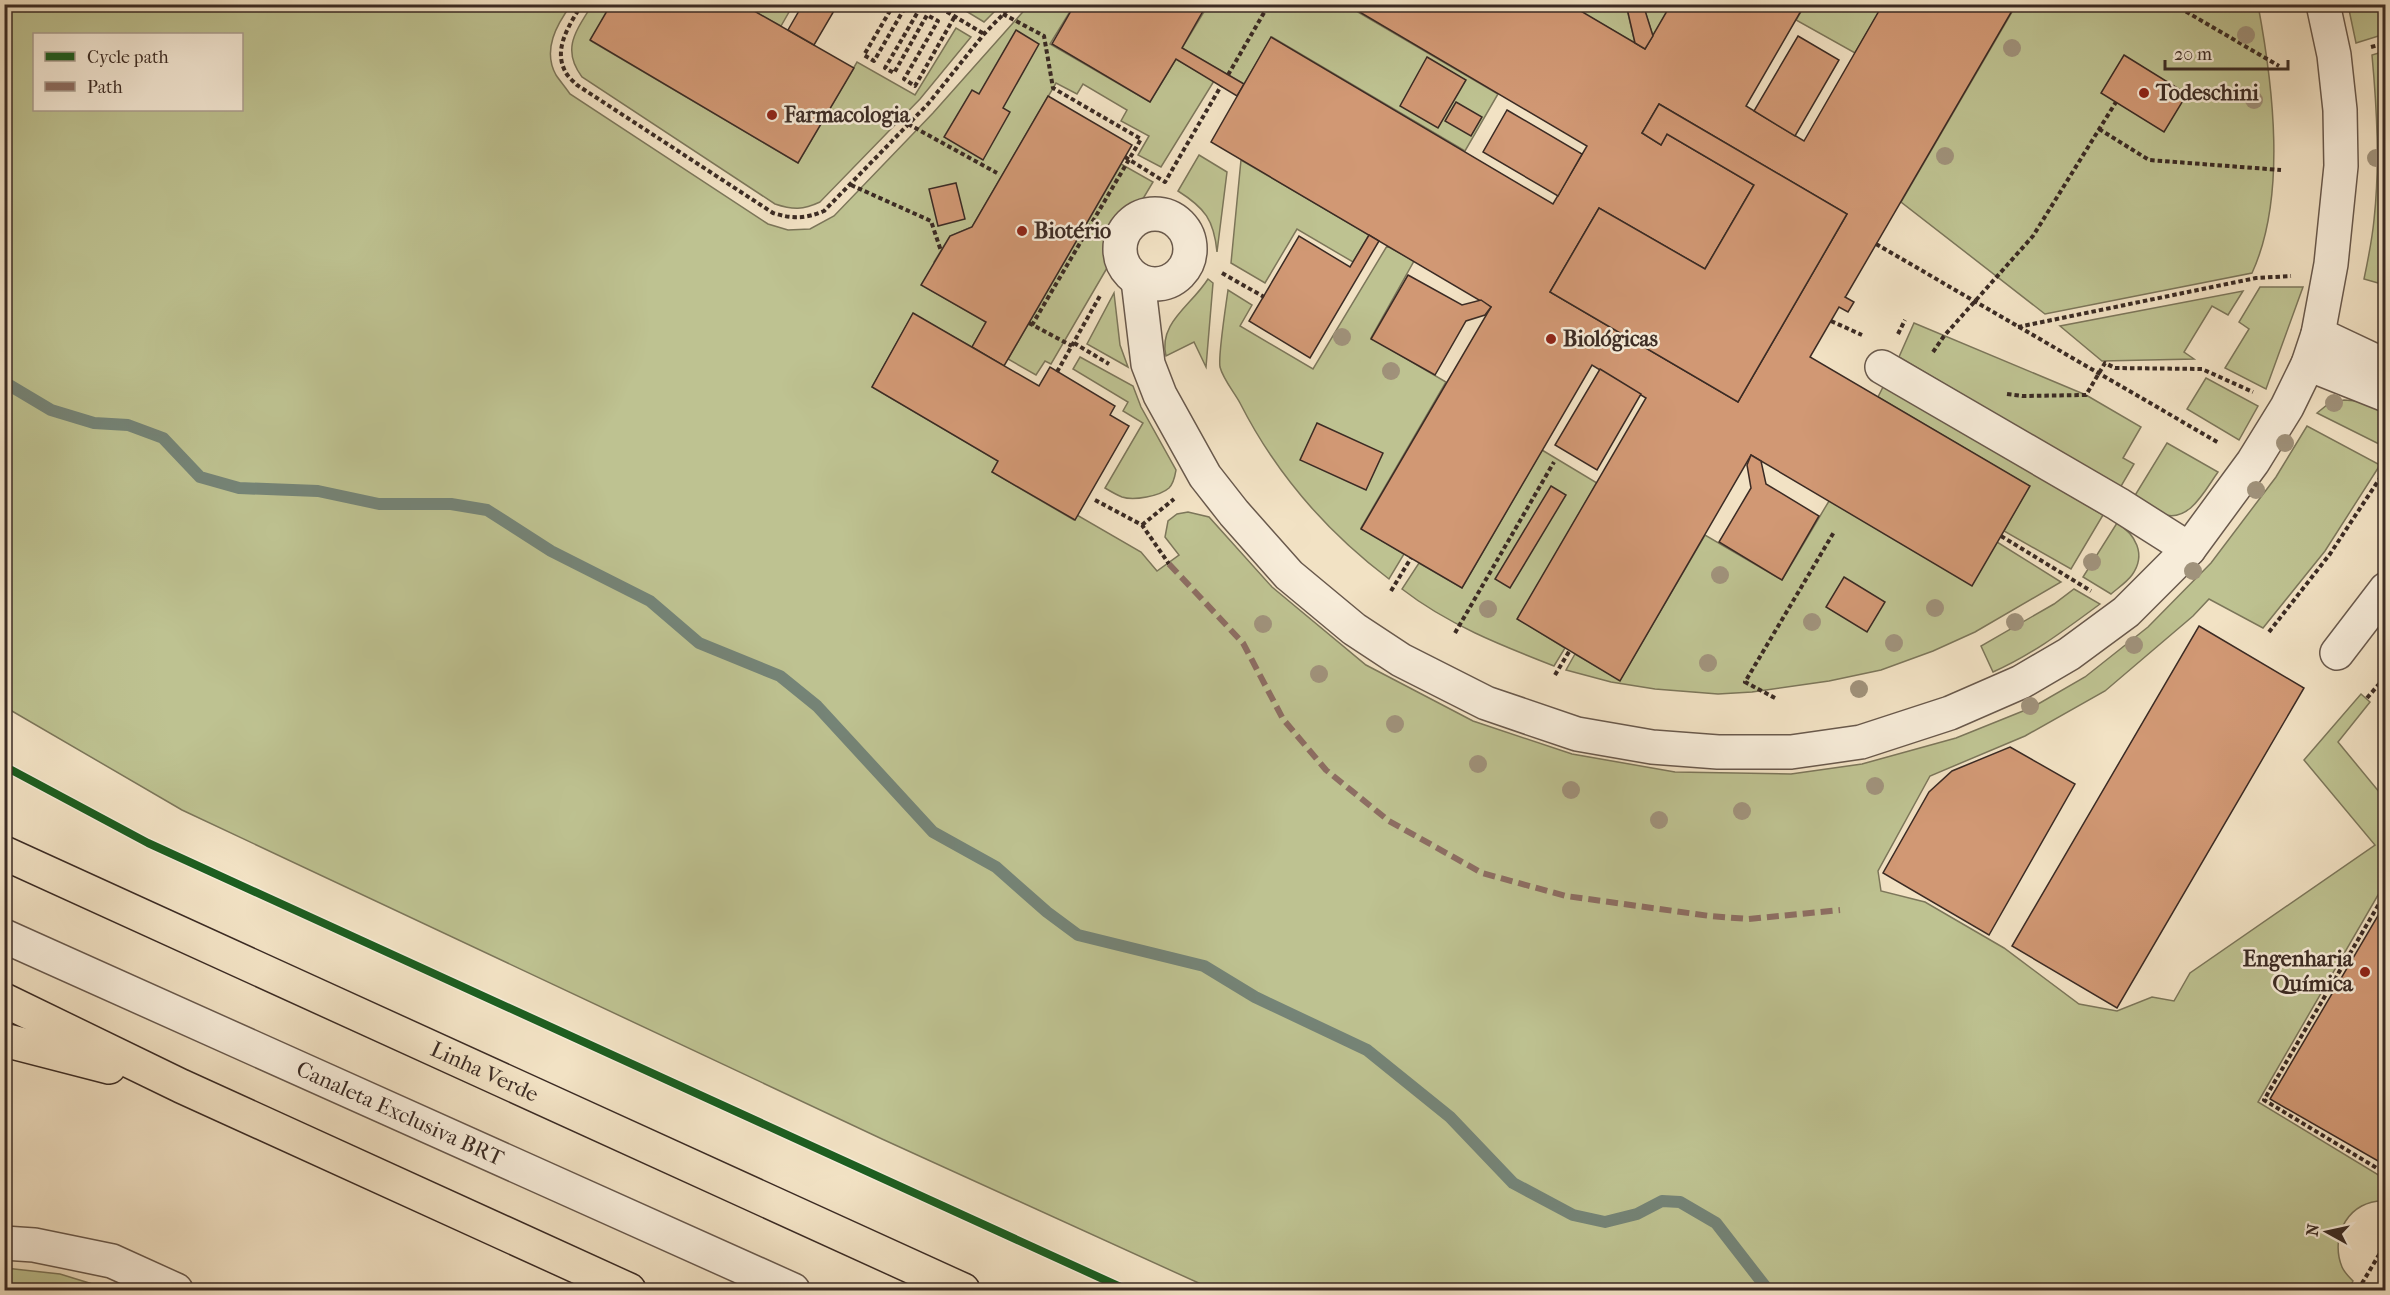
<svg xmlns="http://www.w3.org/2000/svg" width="2390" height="1295" font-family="'IM FELL French Canon',serif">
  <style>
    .green { fill: #bec291; stroke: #7c765a; stroke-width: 1.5; fill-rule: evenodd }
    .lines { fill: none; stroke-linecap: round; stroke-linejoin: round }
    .stream { stroke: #758477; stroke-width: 12 }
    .building { fill: #d19874; stroke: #3b2b24; stroke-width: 1.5; fill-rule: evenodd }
    .minor-casing { stroke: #69594c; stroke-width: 36 }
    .highway-casing { stroke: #3b2b24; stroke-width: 36 }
    .path { stroke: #3b2b24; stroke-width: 4; stroke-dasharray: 4.5 3; stroke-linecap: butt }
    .minor { stroke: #f7ecd9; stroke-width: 33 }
    .highway { stroke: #f2e2c4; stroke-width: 33 }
    .quiet { stroke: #8d6e63; stroke-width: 6; stroke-dasharray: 12 6; stroke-linecap: butt }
    .cycleway-casing { stroke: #f7ecd9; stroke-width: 11 }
    .cycleway { stroke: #1b5e20; stroke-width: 8 }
    .tree { fill: #a0927b }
    .poi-dot { fill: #8f2418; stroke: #f7ecd9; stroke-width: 2 }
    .labels { text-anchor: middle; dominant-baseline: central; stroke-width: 5; stroke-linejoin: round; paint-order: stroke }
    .poi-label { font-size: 22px; font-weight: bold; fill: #3b2b24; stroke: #f7ecd9; text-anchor: start }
    .street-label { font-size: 22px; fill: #3b2b24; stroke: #f7ecd9 }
  </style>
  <rect width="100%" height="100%" fill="#f2e2c4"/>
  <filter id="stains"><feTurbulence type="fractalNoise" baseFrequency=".00333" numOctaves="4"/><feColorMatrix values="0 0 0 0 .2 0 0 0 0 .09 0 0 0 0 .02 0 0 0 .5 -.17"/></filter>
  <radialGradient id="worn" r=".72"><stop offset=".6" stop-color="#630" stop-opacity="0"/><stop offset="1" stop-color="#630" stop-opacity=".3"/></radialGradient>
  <g class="green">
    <path d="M4 5H571C557 24 542 50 556 75 560 81 566 88 570 94L768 224 788 230 810 229 834 216 933 113 1029 5H1074L1050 44 1150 102 1176 59 1214 81 1161 167 1138 155 1149 136 1121 121 1127 110 1083 84 1077 94 1056 83 972 227 950 236 934 262 939 270 927 288 986 322 972 347 913 314 872 387 998 461 992 472 1074 520 1077 515 1141 552 1157 571 1179 555 1165 537 1168 521 1177 514 1188 512 1209 517 1272 587 1366 665 1473 721 1572 754 1675 772 1791 774 1862 764 1956 738 2033 707 2085 677 2148 627 2211 563 2276 477 2307 426 2380 465 2325 551 2263 628 2209 599 2193 616 2105 691 2025 736 1930 776 1878 871 1881 891 1925 902 2004 948 2079 1004 2117 1011 2152 997 2174 1001 2190 973 2375 845 2304 760 2361 694 2370 702 2338 742 2385 799 2381 805 2385 808V883L2258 1102 2380 1176 2385 1168V1201C2350 1199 2329 1235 2342 1267 2344 1272 2349 1277 2353 1281L2348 1290H1214L882 1139 182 810 5 707ZM34 34H242V110H34Z"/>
    <path d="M592 5H611L591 41 798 163 857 62 915 95 956 28 971 37 920 99 820 202C803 210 793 210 775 204L582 77C561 49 576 31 592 5Z"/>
    <polygon points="742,5 793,5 781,26"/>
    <polygon points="956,5 1001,5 984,22"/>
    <polygon points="1208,5 1346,5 1498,94 1465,151 1272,37 1244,84 1182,48"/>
    <polygon points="1569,5 1626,5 1635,43"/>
    <polygon points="1643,5 1671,5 1653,36"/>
    <polygon points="1805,5 1883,5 1855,53 1796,20"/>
    <path d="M2016 5H2258C2273 85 2287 197 2252 273L2045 314 1901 202Z"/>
    <polygon points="2348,5 2385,5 2385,34 2356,43"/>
    <path d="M2385 51H2386L2385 285 2364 279C2368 260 2372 240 2374 220 2380 165 2377 110 2372 55Z"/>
    <path d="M1199 155 1227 172 1217 252C1214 220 1205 208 1178 191Z"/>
    <polygon points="1241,160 1369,235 1353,262 1297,229 1265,283 1231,263"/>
    <polygon points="1121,164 1153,182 1141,202 1128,205 1117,216 1109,230 1105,247 1107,268 1051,364 1045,361 1036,375 1008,359"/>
    <path d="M1387 246 1414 261 1371 338 1446 382 1361 528 1404 554 1389 579C1327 532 1275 472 1240 403 1234 392 1223 379 1220 367 1218 355 1226 305 1228 290L1252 305 1240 326 1313 369Z"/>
    <path d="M1208 279 1213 283 1206 367 1194 342 1166 356C1158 323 1191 306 1208 279Z"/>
    <polygon points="2260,287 2303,287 2266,389 2225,368 2249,329 2239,322"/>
    <polygon points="2243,291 2228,315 2212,306 2184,352 2194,359 2102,361 2060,326"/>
    <polygon points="1114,293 1120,345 1128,367 1087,344"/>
    <polygon points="1914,323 2086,395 2141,427 2123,458 2134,464 2120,488 1899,357"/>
    <path d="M1080 357 1133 386 1141 407 1176 470C1175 476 1174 483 1169 488 1160 496 1134 501 1122 497 1117 495 1110 491 1105 488L1143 423 1123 411 1128 402 1073 369Z"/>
    <polygon points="2206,378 2258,406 2239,440 2187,409"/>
    <polygon points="1884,385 2103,515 2071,569 2004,531 2029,486 1878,397"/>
    <polygon points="2344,400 2370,402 2385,409 2385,447 2317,413 2327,405"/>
    <path d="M2167 443 2218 472C2205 490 2189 524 2162 514 2152 510 2143 502 2134 497Z"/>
    <path d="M1542 450 1597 483 1518 619 1565 648 1554 666C1500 645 1447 624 1402 589L1419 563 1462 588Z"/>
    <polygon points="1829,501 1997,542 2061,582 1975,632 1933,651 1881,670 1829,681 1752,692 1718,694 1655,689 1611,682 1566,670 1575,654 1620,680 1705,535 1782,580"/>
    <path d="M2117 523C2135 534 2147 554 2132 575 2127 582 2118 588 2111 594L2083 577Z"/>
    <path d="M2074 589 2100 604C2066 629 2032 655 1993 672L1981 646 2054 604Z"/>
    <polygon points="5,1268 60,1274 112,1290 5,1290"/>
  </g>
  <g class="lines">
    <polyline class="stream" points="4,382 51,410 94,423 128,425 163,438 200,477 239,488 318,491 379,504 451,504 487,510 551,551 650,601 699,643 780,676 817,706 933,832 996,867 1047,912 1078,935 1204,966 1255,997 1367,1050 1450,1117 1513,1183 1573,1215 1605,1222 1637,1214 1662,1201 1680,1202 1716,1223 1768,1290"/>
  </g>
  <g class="building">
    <polygon points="611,4 742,4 854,68 798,163 590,40"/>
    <polygon points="803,4 838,4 814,45 788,30"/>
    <polygon points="1075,4 1207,4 1182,48 1244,84 1237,96 1176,59 1150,102 1052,44"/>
    <path d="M1346 4H1569L1645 49 1671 4H1805L1746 106 1804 141 1883 4H2016L1846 296 1845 297 1854 302 1848 312 1839 307 1810 357 2030 486 1972 586 1751 455 1620 681 1517 619 1646 398 1592 365 1462 588 1361 529 1491 307 1211 142 1271 37 1553 204 1587 146ZM1659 104 1847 214 1738 402 1550 292 1599 208 1705 269 1754 185 1667 134 1661 145 1642 133Z"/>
    <polygon points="1626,4 1643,4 1653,36 1645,49 1635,43"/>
    <polygon points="1016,30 1039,44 1003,108 1010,112 983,160 944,137 972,90 979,94"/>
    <polygon points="1798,36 1839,60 1795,136 1754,111"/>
    <polygon points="2124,55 2187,94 2164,132 2101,93"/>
    <polygon points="1427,57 1466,80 1438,128 1400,106"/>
    <polygon points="1048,96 1132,145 1004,366 972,347 986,322 921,285 950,236 972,227"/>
    <polygon points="1456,102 1482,117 1471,136 1445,121"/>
    <polygon points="1659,104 1847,214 1738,402 1550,292 1599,208 1705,269 1754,185 1667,134 1661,145 1642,133"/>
    <polygon points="1507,110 1582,154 1558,196 1483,152"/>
    <polygon points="956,183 965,219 938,226 929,189"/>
    <polygon points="1369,235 1379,241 1310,358 1249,321 1299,236 1350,267"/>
    <polygon points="1408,275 1462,305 1481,300 1491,307 1485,315 1466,321 1435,375 1371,339"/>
    <polygon points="913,313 1039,386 1050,367 1115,406 1110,415 1129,426 1075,520 992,472 998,461 872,387"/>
    <polygon points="1600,369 1641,394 1597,470 1555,445"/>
    <polygon points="1317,423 1383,453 1366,490 1300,460"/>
    <polygon points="1751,455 1761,461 1766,484 1819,516 1782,580 1719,542 1751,488 1747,465"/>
    <polygon points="1551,486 1566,495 1510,588 1495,579"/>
    <polygon points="1844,577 1885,602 1867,632 1826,607"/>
    <polygon points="2199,626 2304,688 2117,1008 2012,946"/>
    <polygon points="2010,747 2075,784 1989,935 1883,873 1929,792 1952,771"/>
    <polygon points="2386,902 2386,1042 2379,1052 2386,1056 2386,1149 2378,1161 2270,1099"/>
  </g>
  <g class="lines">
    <g class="minor-casing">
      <g id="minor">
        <circle cx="1155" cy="249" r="35"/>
        <polyline points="1138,280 1148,364 1160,395 1205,476 1234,513 1289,575 1354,629 1401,660 1486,703 1577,734 1652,747 1718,752 1791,752 1861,742 1950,713 2021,682 2069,654 2126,612 2189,549 2253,462 2287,407 2308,364 2318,334 2331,264 2341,166 2340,110 2334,55 2323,4"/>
        <polyline points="2318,334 2386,366"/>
        <polyline points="2308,364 2386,395"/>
        <polyline points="1882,367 2118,504 2189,549"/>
        <polyline points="2337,653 2386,589"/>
        <path id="s1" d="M4 936 793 1290"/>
        <polyline points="4,1243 34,1245 112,1261 176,1290"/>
      </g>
    </g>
    <g class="highway-casing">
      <g id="highway">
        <path id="s2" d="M4 853 963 1290"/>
        <polyline points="4,1000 181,1086 629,1290"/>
        <polyline points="4,1040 109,1067"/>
      </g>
    </g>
    <g class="path">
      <path d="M582 4C570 24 553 48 565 71 567 76 573 81 577 85L773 213C792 219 805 219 824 211L928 104 984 34 1013 4"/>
      <polyline points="872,4 875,6 876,4"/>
      <polyline points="894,4 864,55 874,61 907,4"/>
      <polyline points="910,4 919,10 885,68 894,73 927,15 938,21 904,79 915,86 955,16"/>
      <polyline points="934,4 984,34"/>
      <polyline points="2173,4 2279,66"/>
      <polyline points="1003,14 1044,36 1053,88 1141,139 1032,325"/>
      <polyline points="2371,47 2386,43"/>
      <polyline points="1228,75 1269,4"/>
      <polyline points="908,124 997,173"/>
      <polyline points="2099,129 2149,160 2281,170"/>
      <polyline points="1125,157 1165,182 1221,86"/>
      <polyline points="851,185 931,221 941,251"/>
      <polyline points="1876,244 2219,443"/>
      <polyline points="1222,273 1264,297"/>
      <polyline points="1831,321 1862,335"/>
      <polyline points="1029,323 1072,346"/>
      <polyline points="2018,327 2256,278 2291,276"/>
      <polyline points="1898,334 1905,320"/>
      <polyline points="1074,343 1109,364"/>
      <polyline points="1933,352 1944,336 2033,236 2116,102"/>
      <polyline points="1057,372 1101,294"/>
      <polyline points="2007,394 2022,396 2086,395 2105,363 2115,368 2202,369 2253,392"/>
      <polyline points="1095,500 1142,525 1169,564"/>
      <polyline points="1142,525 1174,499"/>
      <polyline points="2001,536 2091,591"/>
      <polyline points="1391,591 1411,558"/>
      <polyline points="2269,632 2330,554 2386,469"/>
      <polyline points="1455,633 1554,462"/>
      <polyline points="1555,675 1570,650"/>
      <polyline points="1775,698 1745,682 1834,532"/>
      <polyline points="2367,698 2386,676"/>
      <polyline points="2386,892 2264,1100 2380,1170 2386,1161"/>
      <polyline points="2358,1290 2386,1243"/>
    </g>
    <use href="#minor" class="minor"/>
    <use href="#highway" class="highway"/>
    <polyline class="quiet" points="1169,564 1243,643 1283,719 1326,770 1389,821 1482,873 1566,896 1710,916 1748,919 1840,910"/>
    <g class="cycleway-casing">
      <polyline id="cycleway" points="4,766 148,843 1127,1290"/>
    </g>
    <use href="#cycleway" class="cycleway"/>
  </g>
  <g class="tree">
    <circle cx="2246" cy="35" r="9"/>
    <circle cx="2012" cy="48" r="9"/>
    <circle cx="2254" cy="100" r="9"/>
    <circle cx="1945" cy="156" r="9"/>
    <circle cx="2376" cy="158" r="9"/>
    <circle cx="1342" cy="337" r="9"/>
    <circle cx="1391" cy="371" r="9"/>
    <circle cx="2334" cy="403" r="9"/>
    <circle cx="2285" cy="443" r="9"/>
    <circle cx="2256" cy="490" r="9"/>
    <circle cx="2092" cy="562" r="9"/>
    <circle cx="2193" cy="571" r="9"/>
    <circle cx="1720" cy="575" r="9"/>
    <circle cx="1935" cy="608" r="9"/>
    <circle cx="1488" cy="609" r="9"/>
    <circle cx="1812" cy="622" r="9"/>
    <circle cx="2015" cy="622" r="9"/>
    <circle cx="1263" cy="624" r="9"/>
    <circle cx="1894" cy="643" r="9"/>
    <circle cx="2134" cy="645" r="9"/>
    <circle cx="1708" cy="663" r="9"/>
    <circle cx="1319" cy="674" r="9"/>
    <circle cx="1859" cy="689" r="9"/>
    <circle cx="2030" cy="706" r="9"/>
    <circle cx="1395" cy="724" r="9"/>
    <circle cx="1478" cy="764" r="9"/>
    <circle cx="1875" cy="786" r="9"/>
    <circle cx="1571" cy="790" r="9"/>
    <circle cx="1742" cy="811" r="9"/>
    <circle cx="1659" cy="820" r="9"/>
  </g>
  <g class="poi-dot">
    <circle cx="2144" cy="93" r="6"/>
    <circle cx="772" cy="115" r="6"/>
    <circle cx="1022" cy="231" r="6"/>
    <circle cx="1551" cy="339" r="6"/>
    <circle cx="2365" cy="972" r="6"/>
  </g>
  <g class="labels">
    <g class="poi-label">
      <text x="2156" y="93">Todeschini</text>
      <text x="784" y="115">Farmacologia</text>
      <text x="1034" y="231">Biotério</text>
      <text x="1563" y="339">Biológicas</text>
      <text x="2353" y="959" text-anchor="end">Engenharia<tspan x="2353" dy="25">Química</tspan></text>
    </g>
    <g class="street-label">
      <text stroke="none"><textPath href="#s2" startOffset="528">Linha Verde</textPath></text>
      <text stroke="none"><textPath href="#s1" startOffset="434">Canaleta Exclusiva BRT</textPath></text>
    </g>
  </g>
  <rect width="2390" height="1295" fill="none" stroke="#f2e2c4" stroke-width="24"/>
  <rect x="6" y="6" width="2378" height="1283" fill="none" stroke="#3b2b24" stroke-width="3"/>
  <rect x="12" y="12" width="2366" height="1271" fill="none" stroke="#3b2b24" stroke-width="1.5"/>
  <rect x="33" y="33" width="210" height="78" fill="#f7ecd9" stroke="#ac9f91" stroke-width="1.5"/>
  <rect x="45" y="52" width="30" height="9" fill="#1b5e20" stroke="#ac9f91" stroke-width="1.5"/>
  <text x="87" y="63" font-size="18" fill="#3b2b24">Cycle path</text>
  <rect x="45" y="82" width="30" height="9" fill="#8d6e63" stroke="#ac9f91" stroke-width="1.5"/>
  <text x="87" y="93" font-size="18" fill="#3b2b24">Path</text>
  <g transform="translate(2327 1232) rotate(278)" stroke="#f7ecd9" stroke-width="4.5" paint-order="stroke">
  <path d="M0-4.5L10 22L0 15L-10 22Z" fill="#3b2b24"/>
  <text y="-9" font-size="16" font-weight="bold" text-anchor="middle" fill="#3b2b24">N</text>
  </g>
  <path d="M2165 60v9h123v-9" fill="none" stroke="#3b2b24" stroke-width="3"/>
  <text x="2174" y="60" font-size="18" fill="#3b2b24" stroke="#f7ecd9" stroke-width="4.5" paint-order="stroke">20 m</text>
  <rect width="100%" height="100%" filter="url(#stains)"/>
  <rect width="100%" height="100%" fill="url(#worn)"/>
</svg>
